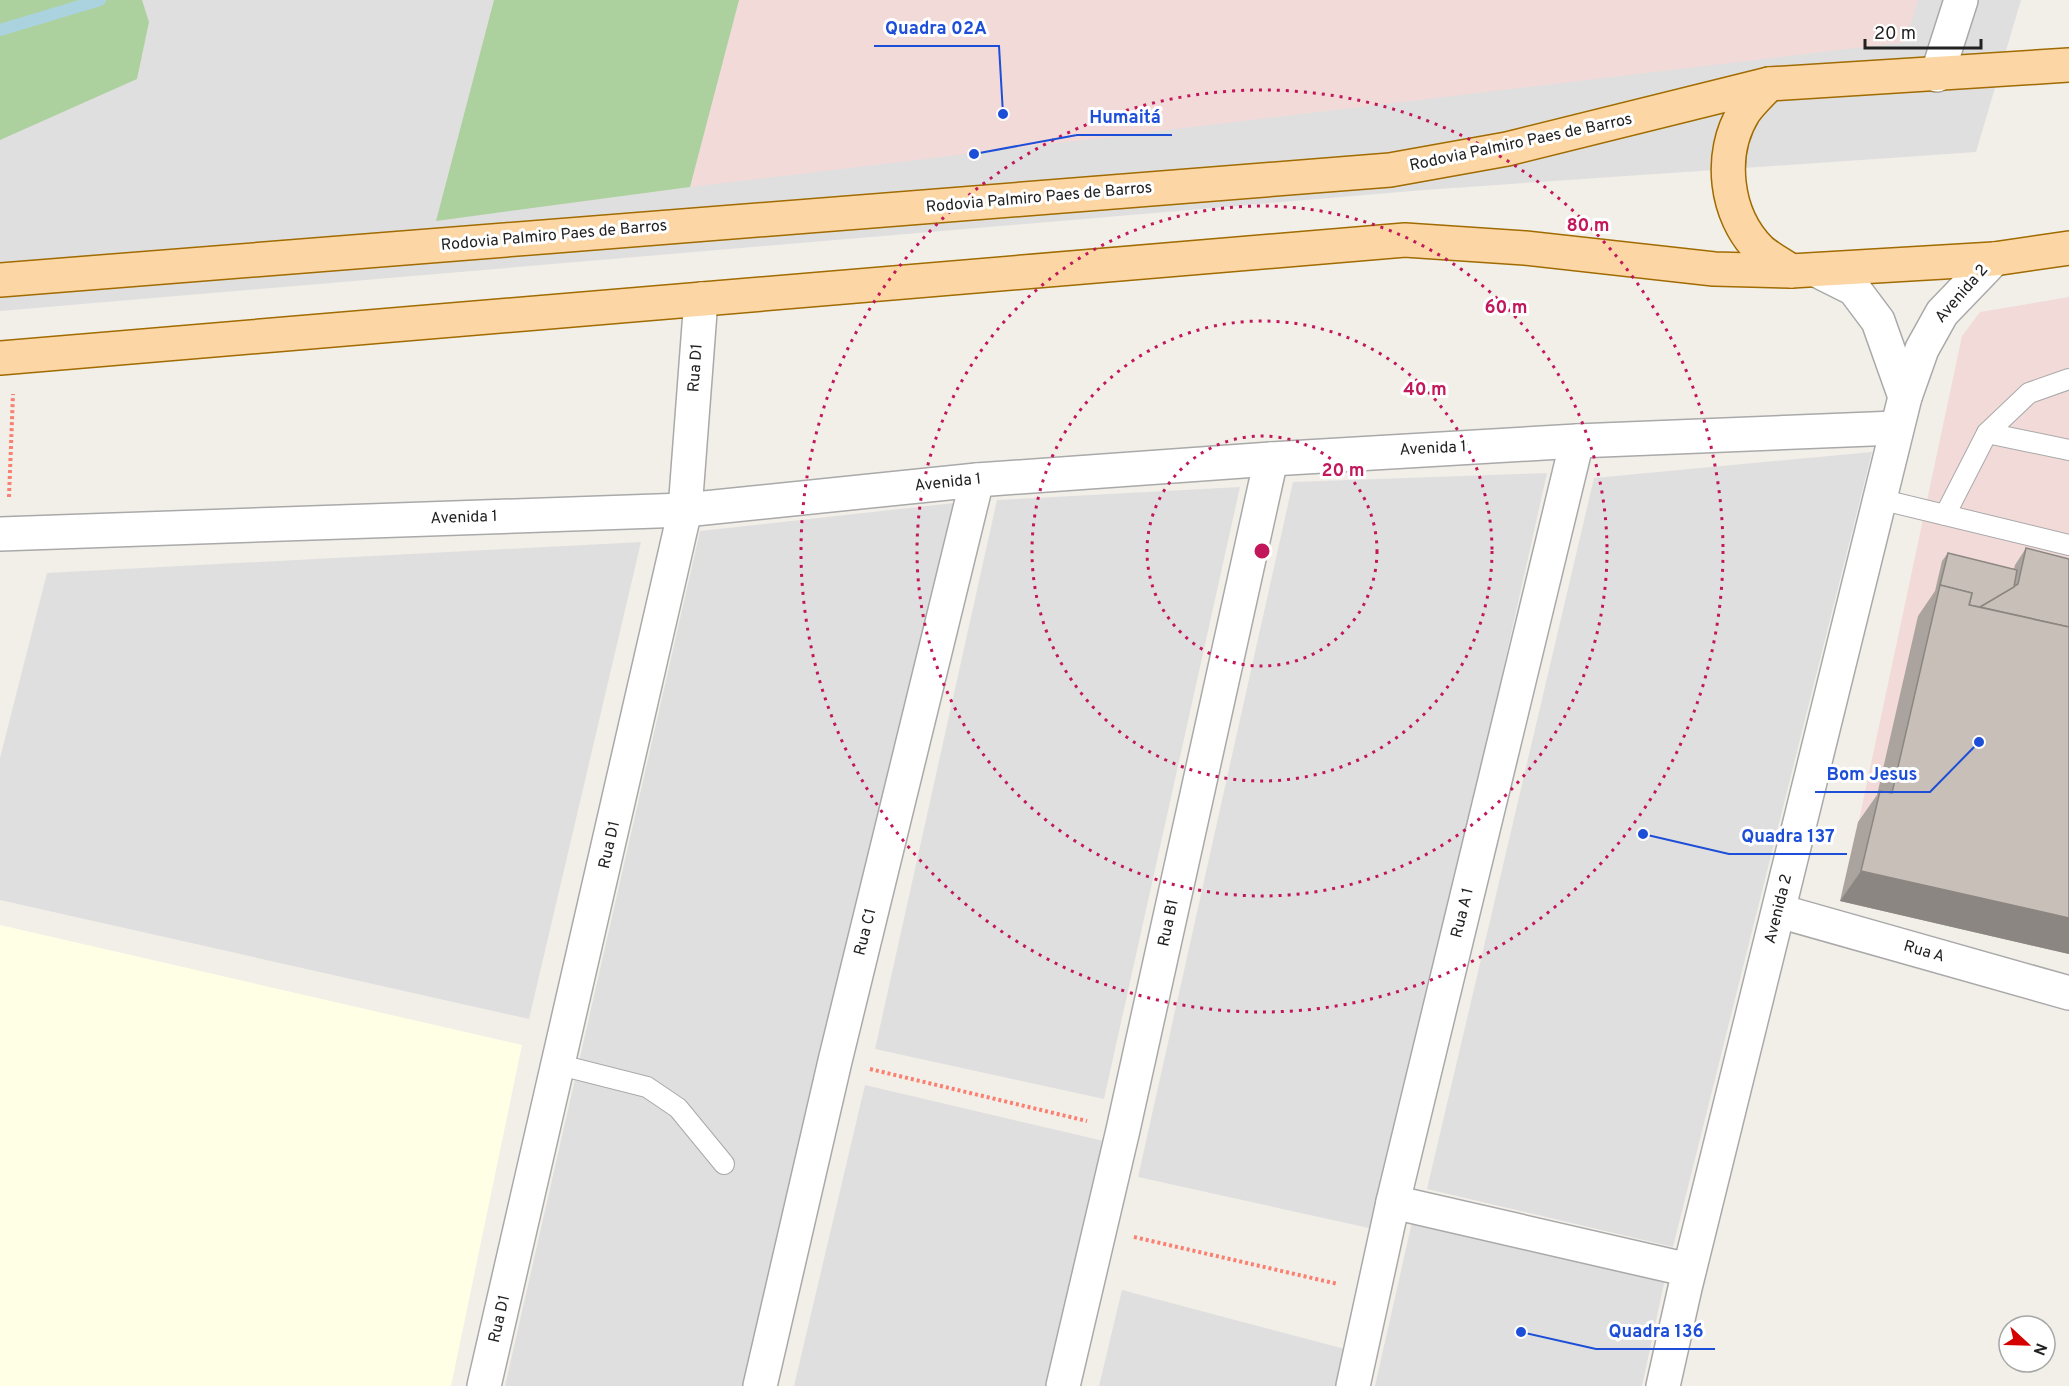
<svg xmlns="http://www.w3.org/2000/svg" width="2069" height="1386" font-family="Overpass,sans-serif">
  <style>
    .residential { fill: #e0dfdf }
    .commercial { fill: #f2dad9 }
    .education { fill: #ffffe5 }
    .forest { fill: #add19e }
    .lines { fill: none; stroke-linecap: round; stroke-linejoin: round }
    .stream { stroke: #aad3df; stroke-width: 12 }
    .service-casing { stroke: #a9a9a9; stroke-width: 22 }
    .minor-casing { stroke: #a9a9a9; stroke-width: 36 }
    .tertiary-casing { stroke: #a9a9a9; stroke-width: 36 }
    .primary-casing { stroke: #a06b00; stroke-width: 36 }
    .path { stroke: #fa8072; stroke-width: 4; stroke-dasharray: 3 3; stroke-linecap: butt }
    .service { stroke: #fff; stroke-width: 20 }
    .minor { stroke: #fff; stroke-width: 33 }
    .tertiary { stroke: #fff; stroke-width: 33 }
    .primary { stroke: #fcd6a4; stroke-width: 33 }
    .wall { fill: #aba49e }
    .shaded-wall { fill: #8b8681 }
    .building { fill: #c7bfb8; stroke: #8b8681; stroke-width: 1.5 }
    .ring { fill: none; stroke: #c2185b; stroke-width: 3; stroke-dasharray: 3 6 }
    .labels { text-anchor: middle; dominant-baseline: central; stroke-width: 6; stroke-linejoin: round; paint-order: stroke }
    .street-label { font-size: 16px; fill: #222; stroke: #fff }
    .centre { fill: #c2185b; stroke: #fff; stroke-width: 3 }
    .ring-label { font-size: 18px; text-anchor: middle; font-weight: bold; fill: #c2185b; stroke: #fff; stroke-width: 6; stroke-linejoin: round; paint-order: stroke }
    .leader { fill: none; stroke: #1d4ed8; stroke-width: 2 }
    .callout-dot { fill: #1d4ed8; stroke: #fff; stroke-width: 2 }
    .callout-label { font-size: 18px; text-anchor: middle; font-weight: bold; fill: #1d4ed8; stroke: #fff; stroke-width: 6; stroke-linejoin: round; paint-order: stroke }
  </style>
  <rect width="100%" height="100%" fill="#f2efe9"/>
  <g class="residential">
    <polygon points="0,0 2021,0 1976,152 1424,190 0,311"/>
    <polygon points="1872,452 1673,1247 1427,1189 1594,478"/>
    <polygon points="1547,473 1378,1230 1138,1177 1293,482"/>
    <polygon points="1240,487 1104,1099 875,1049 997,500"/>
    <polygon points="954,503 810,1096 744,1386 505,1386 700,531"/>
    <polygon points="641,542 529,1019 0,900 0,758 47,573"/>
    <polygon points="865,1085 1108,1142 1050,1386 794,1386"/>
    <polygon points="1412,1222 1665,1279 1642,1386 1375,1386"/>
    <polygon points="1122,1290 1345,1349 1337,1386 1099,1386"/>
  </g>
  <g class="commercial">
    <polygon points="739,0 1918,0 1905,42 690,187"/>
    <polygon points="2069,297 2069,952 1842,900 1962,336 1980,312"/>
  </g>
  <polygon class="education" points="0,925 522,1045 451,1386 0,1386"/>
  <g class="forest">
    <polygon points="0,0 142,0 149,22 137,79 0,140"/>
    <polygon points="494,0 739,0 690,187 436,221"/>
  </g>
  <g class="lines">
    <polyline class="stream" points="0,30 100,0"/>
    <g class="service-casing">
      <g id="service">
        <polyline points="1987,433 2069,450"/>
        <polyline points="1879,499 2069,545"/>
        <polyline points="1945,515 1987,433 2029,393 2069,379"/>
        <polyline points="560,1065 647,1087 678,1108 724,1164"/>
      </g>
    </g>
    <g class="minor-casing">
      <g id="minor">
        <polyline points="0,534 685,510 977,480 1271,459 1577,441 1896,428"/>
        <polyline points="1779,911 2069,993"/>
        <polyline points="1393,1202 1689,1270"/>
        <polyline points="484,1386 685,510 701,299"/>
        <polyline points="760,1386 835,1061 977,480"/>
        <polyline points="1063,1386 1123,1130 1271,459"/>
        <polyline points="1353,1386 1393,1202 1577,441"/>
      </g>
    </g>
    <g class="tertiary-casing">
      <g id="tertiary">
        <polyline points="1937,75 1961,0"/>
        <polyline points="1816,270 1854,289 1878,321 1905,397"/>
        <polyline points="1663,1386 1685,1288 1905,397 1922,349 1942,313 1994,259"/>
      </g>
    </g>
    <g class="primary-casing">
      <g id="primary">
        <path d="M1769 84C1761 93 1751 102 1744 112 1718 154 1725 215 1760 250 1769 258 1781 264 1791 271"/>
        <polyline points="0,280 1390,170 1507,149 1769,84 2069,65"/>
        <polyline points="0,358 1405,240 1525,248 1714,269 1791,271 1994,259 2069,248"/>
      </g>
    </g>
    <g class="path">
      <polyline points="9,497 13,394"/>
      <polyline points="870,1069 1087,1121"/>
      <polyline points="1134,1237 1338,1284"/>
    </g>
    <use href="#service" class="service"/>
    <use href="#minor" class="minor"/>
    <use href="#tertiary" class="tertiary"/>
    <use href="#primary" class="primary"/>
  </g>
  <polygon class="wall" points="2026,548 2069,559 2069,954 1840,901 1858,822 1877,795 1918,616 1935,591 1942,561 1948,553 2014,569 2015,565"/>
  <polygon class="shaded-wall" points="1861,871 2069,918 2069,954 1840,901"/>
  <g class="building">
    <polygon points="2026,548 2069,559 2069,627 1980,607 2018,584"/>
    <polygon points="1948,553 2017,570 2014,587 1980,607 1969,605 1972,593 1940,585"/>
    <polygon points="1940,585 1972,593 1969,605 2069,627 2069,918 1861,871 1880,791 1892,793"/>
  </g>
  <g class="ring">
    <circle cx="1262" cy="551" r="115"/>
    <circle cx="1262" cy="551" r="230"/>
    <circle cx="1262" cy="551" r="345"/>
    <circle cx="1262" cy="551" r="461"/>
  </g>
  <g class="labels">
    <g class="street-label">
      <text transform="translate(1521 143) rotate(-12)">Rodovia Palmiro Paes de Barros</text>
      <text transform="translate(1039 198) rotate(-5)">Rodovia Palmiro Paes de Barros</text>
      <text transform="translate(554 236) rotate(-5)">Rodovia Palmiro Paes de Barros</text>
      <text transform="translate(1962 294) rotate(-49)">Avenida 2</text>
      <text transform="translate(696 368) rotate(-86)">Rua D1</text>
      <text transform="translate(1433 449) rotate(-3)">Avenida 1</text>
      <text transform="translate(948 483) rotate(-6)">Avenida 1</text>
      <text transform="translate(464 518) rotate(-2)">Avenida 1</text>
      <text transform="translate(610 845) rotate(-77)">Rua D1</text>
      <text transform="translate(1779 909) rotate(-76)">Avenida 2</text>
      <text transform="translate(1463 913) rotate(-76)">Rua A 1</text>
      <text transform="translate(1169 923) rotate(-78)">Rua B1</text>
      <text transform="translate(866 932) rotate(-76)">Rua C1</text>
      <text transform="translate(1924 952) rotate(16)">Rua A</text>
      <text transform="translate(500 1319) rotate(-77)">Rua D1</text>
    </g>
  </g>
  <circle cx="1262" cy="551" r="9" class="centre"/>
  <g class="ring-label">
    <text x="1588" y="231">80 m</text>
    <text x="1506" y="313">60 m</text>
    <text x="1425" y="395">40 m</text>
    <text x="1343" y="476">20 m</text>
  </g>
  <path class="leader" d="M1003 114L999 46H874M974 154L1077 135H1172M1979 742L1930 792H1815M1643 834L1729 854H1847M1521 1332L1596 1349H1715"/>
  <g class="callout-dot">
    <circle cx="1003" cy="114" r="6"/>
    <circle cx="974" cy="154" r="6"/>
    <circle cx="1979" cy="742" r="6"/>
    <circle cx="1643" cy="834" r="6"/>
    <circle cx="1521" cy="1332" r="6"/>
  </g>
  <g class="callout-label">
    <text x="936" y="34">Quadra 02A</text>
    <text x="1125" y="123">Humaitá</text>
    <text x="1872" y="780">Bom Jesus</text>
    <text x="1788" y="842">Quadra 137</text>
    <text x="1656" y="1337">Quadra 136</text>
  </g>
  <g transform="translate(2027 1344) rotate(112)"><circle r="28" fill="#ffffff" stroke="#a7a7a7" stroke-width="1.5"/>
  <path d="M0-4.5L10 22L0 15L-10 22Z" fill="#d40000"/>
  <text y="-9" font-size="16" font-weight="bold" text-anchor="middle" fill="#222222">N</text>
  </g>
  <path d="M1865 39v9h116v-9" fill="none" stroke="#222222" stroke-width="3"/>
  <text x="1874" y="39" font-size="18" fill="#222222" stroke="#ffffff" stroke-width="4.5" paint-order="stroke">20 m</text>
</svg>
